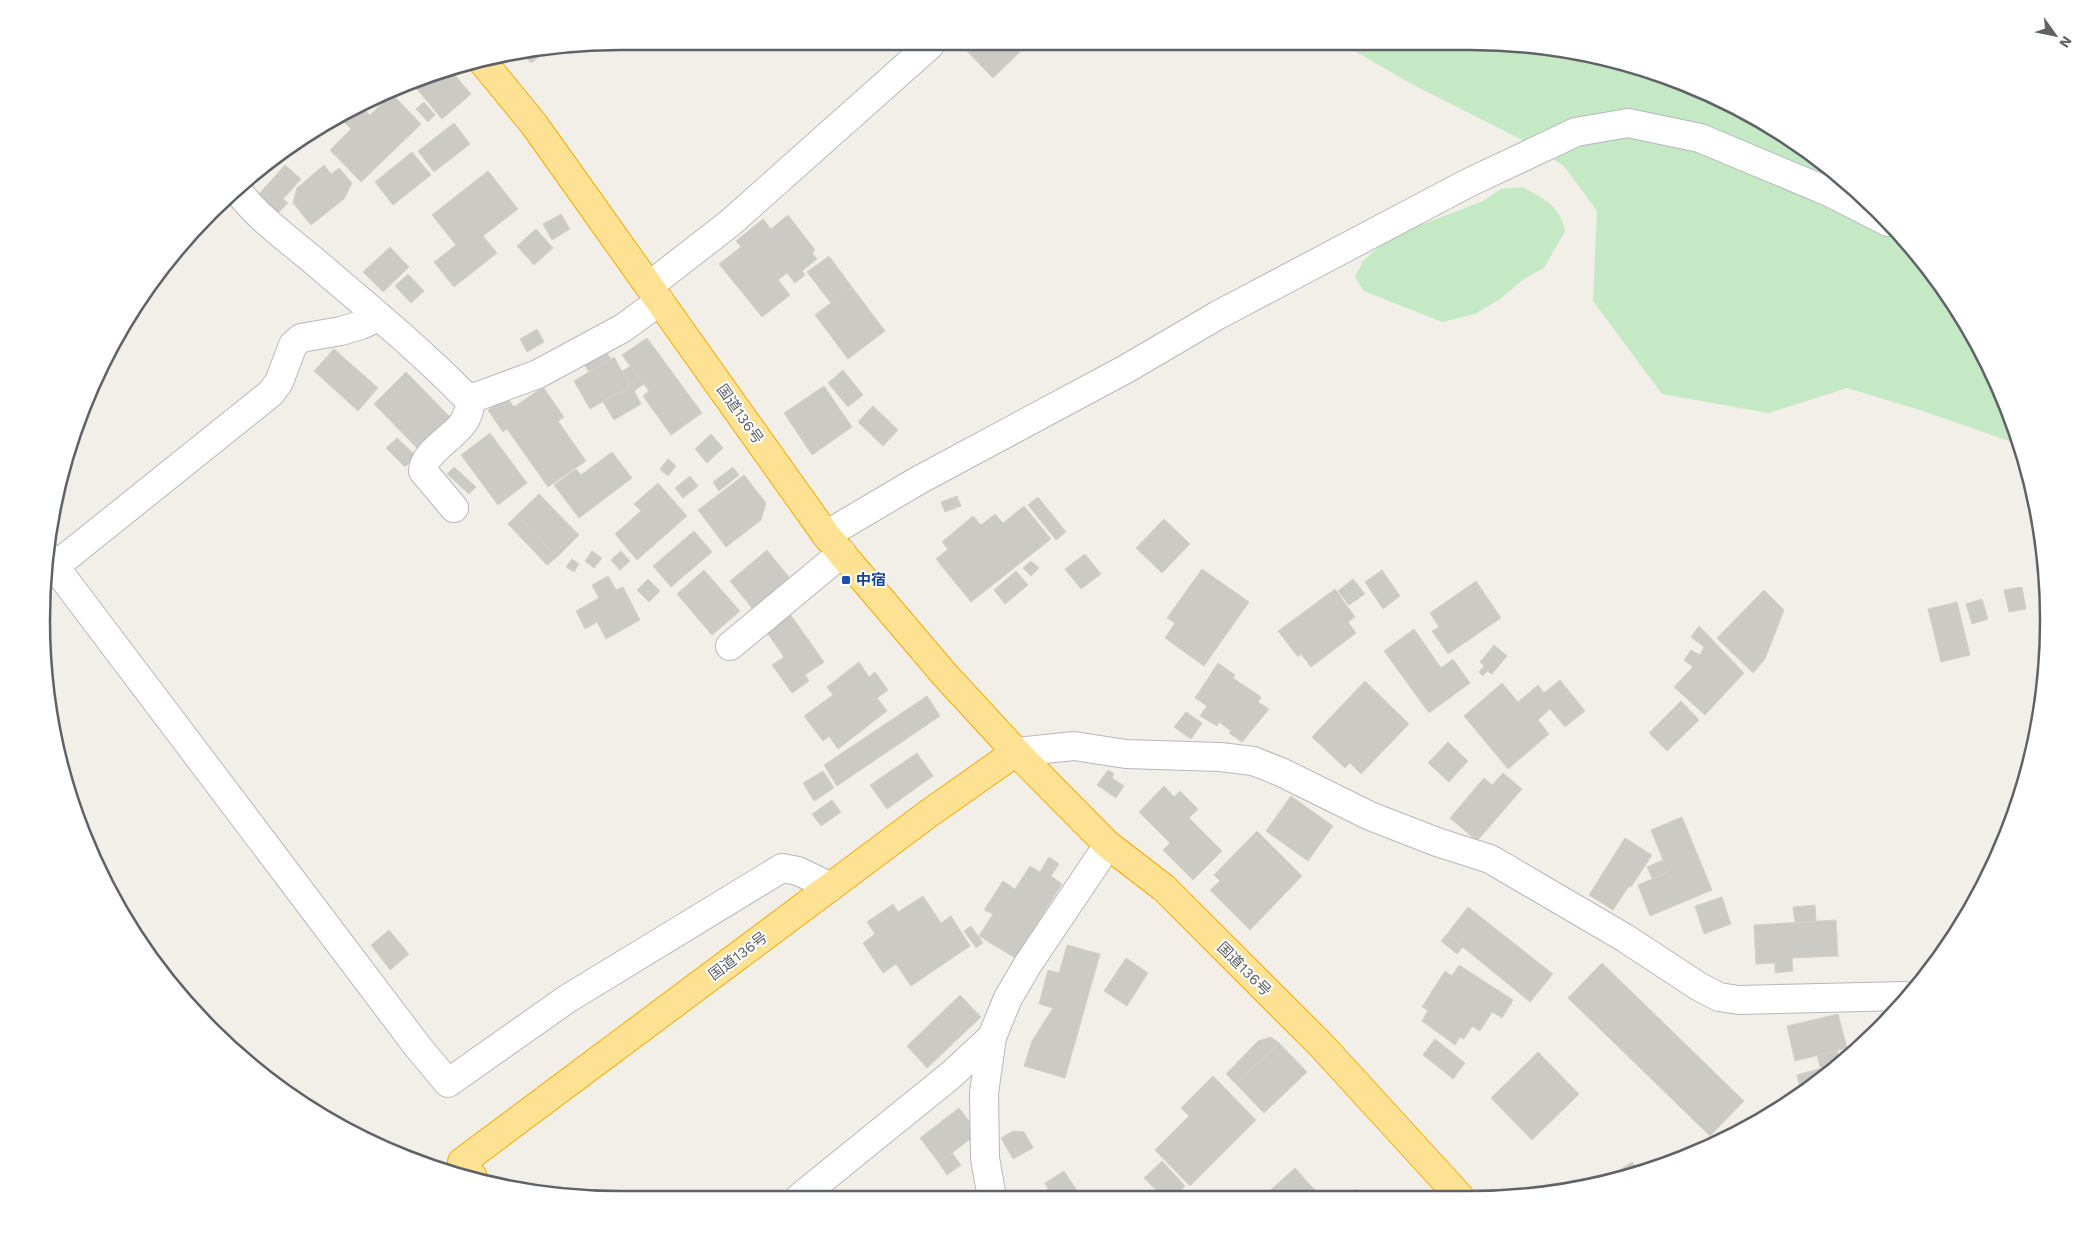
<svg xmlns="http://www.w3.org/2000/svg" width="2090" height="1241" font-family="'Work Sans','Noto Sans JP',sans-serif">
  <style>
    .green { fill: #c5e8c5 }
    .building { fill: #cccac5; stroke: #d6d1c6 }
    .lines { fill: none; stroke-linecap: round; stroke-linejoin: round }
    .minor-casing { stroke: #b5b8bc; stroke-width: 30 }
    .highway-casing { stroke: #f9ab00; stroke-width: 30 }
    .minor { stroke: #fff; stroke-width: 28 }
    .highway { stroke: #fde293; stroke-width: 28 }
    .transit-dot { fill: #1a4fb4; stroke: #fff; stroke-width: 2 }
    .labels { text-anchor: middle; dominant-baseline: central; stroke-width: 4; stroke-linejoin: round; paint-order: stroke }
    .street-label { font-size: 15px; fill: #5f6368; stroke: #fff }
    .transit-label { font-size: 15px; font-weight: bold; fill: #164399; stroke: #fff; text-anchor: start }
    .rim { fill: none; stroke: #5f6368; stroke-width: 2.5 }
  </style>
  <rect width="100%" height="100%" fill="#f1efe8"/>
  <g class="green">
    <polygon points="1341,43 1508,43 1656,72 1792,139 1879,211 1951,299 2005,399 2018,444 1920,410 1847,388 1769,413 1662,394 1593,301 1597,211 1564,166 1524,141 1408,82"/>
    <path d="M1522 187C1544 198 1560 206 1565 231L1544 268 1524 279 1500 299 1475 314 1442 322 1364 291 1355 277 1363 261 1390 237 1483 201 1501 189Z"/>
  </g>
  <g class="building">
    <polygon points="1028,44 993,78 961,45"/>
    <polygon points="545,46 553,46 531,63 522,52"/>
    <polygon points="449,68 471,94 442,119 411,82 435,72"/>
    <polygon points="392,94 421,124 361,182 330,150 351,129 344,122 361,106 370,115"/>
    <polygon points="424,102 435,115 428,122 416,109"/>
    <polygon points="454,123 470,144 434,172 418,151"/>
    <polygon points="412,152 431,175 393,205 375,182"/>
    <polygon points="285,165 301,179 283,199 288,203 278,213 258,195"/>
    <polygon points="324,165 331,174 339,168 352,183 344,199 311,225 293,203 297,188"/>
    <polygon points="488,171 518,209 483,236 497,253 454,287 434,262 456,245 432,215"/>
    <polygon points="561,214 570,229 552,240 543,224"/>
    <polygon points="788,215 815,250 812,253 817,259 802,271 805,275 795,283 787,273 778,280 790,295 762,317 719,264 741,247 736,241 763,219 771,229"/>
    <polygon points="536,229 553,248 534,265 517,246"/>
    <polygon points="390,247 409,267 383,292 363,272"/>
    <polygon points="829,256 852,287 831,303 807,272"/>
    <polygon points="408,274 424,291 411,303 395,286"/>
    <polygon points="852,287 885,331 848,359 815,315"/>
    <polygon points="537,329 544,342 527,352 520,339"/>
    <polygon points="647,338 702,413 671,435 643,396 649,391 622,355"/>
    <polygon points="334,349 378,388 358,411 314,371"/>
    <polygon points="605,350 611,359 589,372 583,363"/>
    <polygon points="614,357 630,386 590,409 574,381"/>
    <polygon points="631,366 644,384 634,391 641,404 614,420 603,402 630,386 622,371"/>
    <polygon points="843,370 863,395 848,407 828,383"/>
    <polygon points="406,372 450,417 418,449 374,404"/>
    <polygon points="824,386 852,427 812,455 784,413"/>
    <polygon points="543,387 564,417 558,421 586,461 548,487 507,429 503,432 488,410 507,397 514,407"/>
    <polygon points="873,406 898,430 883,446 858,422"/>
    <polygon points="490,433 527,483 498,505 461,455"/>
    <polygon points="711,434 723,448 707,463 695,449"/>
    <polygon points="397,438 416,456 405,467 386,448"/>
    <polygon points="612,452 632,478 579,518 554,485 576,469 581,475"/>
    <polygon points="668,459 676,466 668,476 660,469"/>
    <polygon points="454,467 476,487 469,494 447,474"/>
    <polygon points="733,467 739,475 719,491 713,482"/>
    <polygon points="744,475 766,503 761,520 726,547 698,510"/>
    <polygon points="690,476 698,486 683,498 675,488"/>
    <polygon points="658,483 687,516 637,560 615,534 641,511 634,504"/>
    <polygon points="539,494 579,535 557,557 517,515"/>
    <polygon points="957,496 961,506 945,512 941,502"/>
    <polygon points="1038,497 1066,532 1056,540 1028,505"/>
    <polygon points="1024,506 1051,539 971,602 936,559 948,549 942,542 973,516 981,525 995,514 1003,523"/>
    <polygon points="517,515 557,557 547,565 508,524"/>
    <polygon points="1164,519 1190,544 1162,573 1136,548"/>
    <polygon points="694,531 712,552 671,587 653,566"/>
    <polygon points="767,550 793,582 756,613 730,581"/>
    <polygon points="592,551 602,558 594,568 585,561"/>
    <polygon points="621,551 630,561 620,570 611,560"/>
    <polygon points="1085,554 1101,574 1081,589 1065,569"/>
    <polygon points="572,559 579,564 574,572 566,567"/>
    <polygon points="1031,561 1039,568 1031,576 1023,568"/>
    <polygon points="1202,569 1249,602 1204,666 1165,638 1175,623 1167,618"/>
    <polygon points="704,570 740,611 712,635 677,594"/>
    <polygon points="1382,570 1400,596 1383,609 1365,582"/>
    <polygon points="1016,571 1028,585 1005,604 994,590"/>
    <polygon points="608,576 616,590 623,587 640,620 606,639 597,622 585,629 576,611 599,598 592,585"/>
    <polygon points="648,579 660,591 649,602 637,590"/>
    <polygon points="1353,579 1365,594 1349,605 1338,591"/>
    <polygon points="1476,581 1501,618 1448,654 1432,631 1439,627 1430,613"/>
    <polygon points="2022,587 2026,609 2009,612 2004,590"/>
    <polygon points="1335,589 1355,617 1348,622 1356,633 1311,667 1301,654 1298,657 1278,631"/>
    <polygon points="1764,590 1784,610 1765,659 1753,673 1717,638"/>
    <polygon points="1982,599 1988,619 1972,624 1966,604"/>
    <polygon points="1957,602 1970,655 1941,662 1928,609"/>
    <polygon points="790,614 824,662 805,675 809,681 792,693 772,665 784,657 766,631"/>
    <polygon points="1699,626 1744,673 1705,715 1674,687 1693,667 1684,660 1691,650 1700,655 1704,647 1691,637"/>
    <polygon points="1414,629 1441,668 1453,659 1470,683 1429,713 1384,651"/>
    <polygon points="1494,645 1507,656 1492,674 1487,671 1483,676 1479,672 1484,666 1480,662"/>
    <polygon points="859,662 869,677 875,672 888,690 877,698 887,711 838,749 829,736 823,741 804,716 833,695 827,687"/>
    <polygon points="1218,663 1235,675 1233,678 1261,697 1258,702 1269,709 1242,742 1229,733 1231,731 1219,722 1217,726 1200,716 1207,706 1195,698"/>
    <polygon points="1560,680 1585,711 1565,727 1550,709 1538,720 1549,734 1508,769 1464,716 1502,683 1518,702 1538,685 1544,693"/>
    <polygon points="1365,681 1409,724 1361,774 1350,763 1345,768 1312,737"/>
    <polygon points="927,696 940,716 837,786 824,765"/>
    <polygon points="1681,701 1699,720 1667,751 1649,733"/>
    <polygon points="1186,712 1202,723 1191,739 1174,727"/>
    <polygon points="1448,742 1468,761 1449,782 1428,763"/>
    <polygon points="917,753 933,776 887,809 870,785"/>
    <polygon points="1108,770 1114,774 1112,778 1124,786 1116,798 1097,785"/>
    <polygon points="823,771 834,788 814,801 803,783"/>
    <polygon points="1503,773 1522,789 1477,841 1450,818 1484,778 1492,785"/>
    <polygon points="1164,786 1174,797 1180,791 1198,809 1189,818 1222,851 1193,880 1163,850 1170,843 1139,812"/>
    <polygon points="1291,796 1333,826 1308,861 1266,831"/>
    <polygon points="832,800 841,812 821,826 812,814"/>
    <polygon points="1682,817 1712,890 1650,916 1638,885 1668,872 1651,830"/>
    <polygon points="1257,831 1302,876 1250,930 1210,890 1220,881 1214,875"/>
    <polygon points="1625,838 1652,855 1631,887 1629,886 1613,910 1589,895"/>
    <polygon points="1049,857 1059,864 1051,876 1062,884 1015,958 979,936 993,914 984,910 1003,881 1015,889 1030,866 1040,872"/>
    <polygon points="1663,860 1668,872 1652,878 1647,867"/>
    <polygon points="923,896 941,923 951,916 970,946 911,986 896,964 883,973 863,943 875,934 867,922 893,904 898,912"/>
    <polygon points="1722,897 1731,924 1704,934 1695,906"/>
    <polygon points="1815,905 1816,921 1795,923 1793,907"/>
    <polygon points="1468,907 1553,974 1530,1002 1447,934"/>
    <polygon points="1836,920 1838,956 1792,958 1793,971 1775,973 1775,963 1756,964 1754,925"/>
    <polygon points="971,926 983,943 976,948 964,931"/>
    <polygon points="389,930 409,954 390,970 371,945"/>
    <polygon points="1447,934 1463,947 1457,954 1441,941"/>
    <polygon points="1067,945 1100,954 1065,1078 1024,1066 1032,1041 1053,1008 1039,1004 1048,970 1059,973"/>
    <polygon points="1126,958 1148,973 1127,1006 1104,991"/>
    <polygon points="1602,963 1744,1101 1710,1136 1568,998"/>
    <polygon points="1459,965 1513,1000 1502,1018 1492,1012 1480,1031 1472,1026 1464,1039 1460,1037 1455,1045 1422,1021 1428,1010 1422,1007 1445,971 1452,976"/>
    <polygon points="960,995 981,1017 927,1068 907,1046"/>
    <polygon points="1838,1014 1847,1048 1795,1061 1787,1026"/>
    <polygon points="1271,1037 1279,1043 1236,1084 1226,1074 1258,1041"/>
    <polygon points="1435,1039 1465,1063 1453,1079 1423,1055"/>
    <polygon points="1279,1043 1307,1072 1264,1113 1236,1084"/>
    <polygon points="1837,1051 1840,1063 1821,1069 1817,1056"/>
    <polygon points="1538,1052 1579,1094 1532,1140 1491,1098"/>
    <polygon points="1840,1063 1842,1063 1801,1092 1797,1075"/>
    <polygon points="1213,1076 1256,1120 1190,1186 1155,1150 1189,1116 1181,1108"/>
    <polygon points="959,1108 978,1133 939,1163 920,1138"/>
    <polygon points="1013,1131 1024,1132 1033,1148 1013,1159 1001,1138"/>
    <polygon points="952,1153 961,1165 947,1175 939,1163"/>
    <polygon points="1162,1161 1185,1186 1173,1198 1164,1198 1144,1178"/>
    <polygon points="1632,1162 1639,1172 1620,1180 1599,1183"/>
    <polygon points="1295,1168 1322,1198 1268,1198 1265,1195"/>
    <polygon points="1064,1171 1082,1198 1034,1198 1048,1189 1045,1183"/>
    <polygon points="1356,1189 1364,1198 1345,1198"/>
  </g>
  <g class="lines">
    <g class="minor-casing">
      <g id="minor">
        <path d="M238 191C258 218 288 239 314 261 364 304 416 346 463 394L473 398 538 374 623 328 660 301"/>
        <polyline points="649,286 730,223 930,45"/>
        <path d="M454 508 423 471C423 453 454 437 463 423 469 415 470 407 471 397"/>
        <polyline points="826,535 919,480 1126,369 1218,315 1468,183 1576,132 1628,123 1700,138 1829,192 1888,222"/>
        <polyline points="46,555 418,1047 448,1083 567,999 782,868 798,871 831,887"/>
        <polyline points="54,567 271,393 279,382 293,345 301,338 341,331 361,325 379,317"/>
        <polyline points="730,646 842,553"/>
        <polyline points="1016,752 1074,746 1126,754 1220,757 1253,761 1281,772 1370,816 1437,842 1490,859 1625,938 1698,986 1719,997 1739,1000 1904,996"/>
        <polyline points="799,1198 951,1075 992,1037 1008,998 1028,964 1108,845"/>
        <polyline points="992,1198 985,1158 984,1093 992,1037"/>
      </g>
    </g>
    <g class="highway-casing">
      <g id="highway">
        <polyline points="482,61 533,123 826,535 945,675 1016,752 1108,845 1164,888 1322,1046 1461,1198"/>
        <polyline points="473,1177 462,1162 928,814 1016,752"/>
      </g>
    </g>
    <use href="#minor" class="minor"/>
    <use href="#highway" class="highway"/>
  </g>
  <rect class="transit-dot" x="841" y="575" width="10" height="10" rx="2.5"/>
  <g class="labels">
    <g class="street-label">
      <text transform="translate(740 414) rotate(55)">国道136号</text>
      <text transform="translate(738 956) rotate(-37)">国道136号</text>
      <text transform="translate(1244 969) rotate(45)">国道136号</text>
    </g>
    <g class="transit-label">
      <text x="856" y="580">中宿</text>
    </g>
  </g>
  <path d="M0 0H2090V1241H0ZM620 50H1470A570 570 0 0 1 2040 620V621A570 570 0 0 1 1470 1191H620A570 570 0 0 1 50 621V620A570 570 0 0 1 620 50Z" fill="#fff" fill-rule="evenodd"/>
  <path class="rim" d="M620 50H1470A570 570 0 0 1 2040 620V621A570 570 0 0 1 1470 1191H620A570 570 0 0 1 50 621V620A570 570 0 0 1 620 50Z"/>
  <g transform="translate(2055 35) rotate(123)" stroke="#ffffff" stroke-width="4" paint-order="stroke">
  <path d="M0-4L9 19L0 12L-9 19Z" fill="#5f6368"/>
  <text y="-8" font-size="14" font-weight="bold" text-anchor="middle" fill="#5f6368">N</text>
  </g>
</svg>
